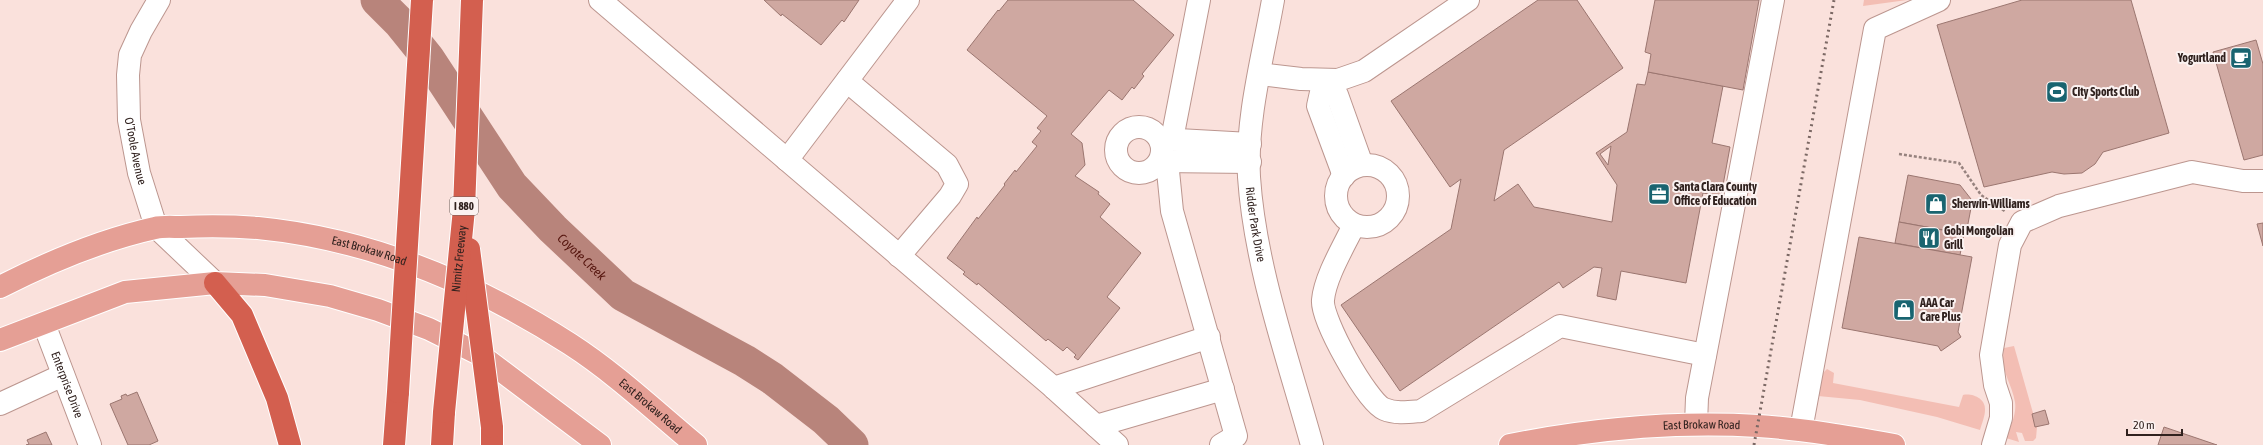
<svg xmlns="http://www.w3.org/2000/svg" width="2263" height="445" font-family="'Asap Condensed',sans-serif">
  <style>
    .green { fill: #f3beb4 }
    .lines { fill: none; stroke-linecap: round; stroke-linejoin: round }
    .river { stroke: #b8847b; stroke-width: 33 }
    .building { fill: #cfa8a1; stroke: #9b7670; fill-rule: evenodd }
    .minor-casing { stroke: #bc968f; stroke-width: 24 }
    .major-casing { stroke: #fff; stroke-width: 24 }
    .highway-casing { stroke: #fff; stroke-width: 24 }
    .path { stroke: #96827e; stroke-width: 2.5; stroke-dasharray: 3 2; stroke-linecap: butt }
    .minor { stroke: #fff; stroke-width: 22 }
    .major { stroke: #e59f95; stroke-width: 22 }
    .highway { stroke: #d35f4f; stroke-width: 22 }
    .rail { stroke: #7b6864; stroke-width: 3; stroke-dasharray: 2 4; stroke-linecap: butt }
    .highway-bridge-casing { stroke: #fff; stroke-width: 24; stroke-linecap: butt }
    .highway-bridge { stroke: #d35f4f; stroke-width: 22 }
    .labels { text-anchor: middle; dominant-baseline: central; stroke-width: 4; stroke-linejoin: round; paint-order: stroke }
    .shield { fill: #fbf2f1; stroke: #6d605d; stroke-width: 1 }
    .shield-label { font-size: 11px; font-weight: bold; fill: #30211e }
    .poi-label { font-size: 12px; font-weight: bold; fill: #30211e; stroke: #fbf2f1; text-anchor: start }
    .street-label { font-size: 12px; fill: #30211e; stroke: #fbf2f1 }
    .water-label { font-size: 13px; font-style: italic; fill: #54140d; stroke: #fbf2f1 }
  </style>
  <rect width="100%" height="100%" fill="#fae1dc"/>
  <g class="green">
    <polygon points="1864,0 1907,0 1863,6"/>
    <path d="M2014 346 2037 427 2036 438 2033 441H2025L2022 433 2016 432 2019 442 2006 438C2010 427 2017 414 2015 402 2011 381 2000 372 2004 348Z"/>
    <path d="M1827 369 1834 373 1833 383 1959 407 1963 395C1973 393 1986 399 1985 410 1985 416 1982 423 1980 430L1937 417 1860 400 1818 396 1823 373Z"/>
  </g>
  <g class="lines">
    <path class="river" id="s1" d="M377 0 399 22 428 58 512 186 553 229 623 295 745 361 773 379 826 420 852 445"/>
  </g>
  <g class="building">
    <polygon points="764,0 859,0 844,22 842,20 821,45 782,14 781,16"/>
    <polygon points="1008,0 1133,0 1174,35 1142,74 1144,76 1134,89 1132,87 1122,100 1109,90 1071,134 1082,143 1085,165 1075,176 1099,192 1098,194 1110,204 1100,217 1141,253 1107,297 1120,308 1078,360 1074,357 1076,355 1067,347 1063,351 1048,339 1046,341 978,283 977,285 963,274 965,272 947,258 977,217 978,219 1005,185 1004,184 1015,170 1016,172 1037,146 1032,142 1041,131 1037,128 1047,116 967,50 998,10 999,11"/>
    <path d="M1538 0H1577L1623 68 1504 150 1494 201 1518 184 1534 207 1612 222 1617 185 1596 153 1627 132 1637 84 1645 85 1648 72 1723 86 1712 143 1730 147 1721 196 1703 193 1686 283 1621 271 1616 300 1597 296 1602 268 1594 267 1563 288 1559 282 1400 391 1341 305 1451 229 1461 179 1450 187 1391 101ZM1611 146 1608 165 1600 154Z"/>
    <polygon points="1655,0 1759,0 1743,90 1648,72 1651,54 1645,52"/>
    <polygon points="2022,0 2131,0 2169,133 2103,152 2095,164 2082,173 2064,174 2052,172 1984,187 1937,25"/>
    <polygon points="2256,40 2263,64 2263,155 2244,160 2213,52"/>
    <polygon points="1908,175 1960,185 1971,199 1969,208 1971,208 1966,234 1899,222"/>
    <polygon points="1899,222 1964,234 1960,255 1895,243"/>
    <polygon points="2263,223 2263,246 2257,224"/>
    <polygon points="1859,237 1972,257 1958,332 1961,337 1941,351 1938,346 1842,328"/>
    <polygon points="137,392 158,441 149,445 128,445 110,404 122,399 121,396 126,394 127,396"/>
    <polygon points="2045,410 2049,424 2035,427 2032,414"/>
    <polygon points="2164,427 2217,445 2158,445"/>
    <polygon points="46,432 52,445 26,445 29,444 27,440"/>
  </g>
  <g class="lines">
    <g class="minor-casing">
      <g id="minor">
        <path id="s2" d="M159 0 141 31 130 55 128 75 129 120 139 173 156 227 215 283"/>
        <polyline points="600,0 1054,388 1117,445"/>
        <path id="s3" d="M1273 0C1263 57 1246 118 1249 177 1255 267 1288 358 1312 445"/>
        <polyline points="1260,74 1301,79 1338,80 1364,71 1468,0"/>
        <polyline points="1321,80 1322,88 1318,106 1344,176"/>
        <polyline points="847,81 947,165 957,184 950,196 899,256"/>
        <polyline points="1322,88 1337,95 1362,165"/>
        <circle cx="1139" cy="150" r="23"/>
        <polyline points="1160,139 1250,144"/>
        <polyline points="1172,139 1199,0"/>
        <polyline points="787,160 908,0"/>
        <polyline points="1160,161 1250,162"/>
        <polyline points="1167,161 1172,211 1236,436 1221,445"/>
        <circle cx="1367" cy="196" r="31"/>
        <path d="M1354 225C1344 246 1325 277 1323 300 1321 319 1367 402 1384 409 1396 414 1409 412 1421 411L1560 326 1705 355"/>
        <path id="s4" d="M44 324 90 445"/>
        <polyline points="1054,388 1209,337"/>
        <polyline points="0,404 63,375"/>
        <polyline points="1696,424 1697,398 1773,0"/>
        <polyline points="1096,426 1223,389"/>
        <polyline points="1801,430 1875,29 1939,0"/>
        <polyline points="1993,445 2001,418 2001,403 1995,385 1991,355 2010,245 2022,222 2059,206 2192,172 2243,181 2263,181"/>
      </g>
    </g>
    <g class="major-casing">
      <g id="major">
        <path id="s5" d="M0 287C49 262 101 240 155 228 163 226 173 227 181 227 207 226 232 226 258 228 371 239 475 283 570 344 615 373 655 411 696 445"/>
        <polyline points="0,340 125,292 215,283 265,285 330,296 378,310 429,329 479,354 600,445"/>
        <path id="s6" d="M1510 445C1591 429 1674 421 1758 426 1804 429 1849 437 1894 445"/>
      </g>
    </g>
    <g class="highway-casing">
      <g id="highway">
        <polyline points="215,283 242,315 277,398 290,445"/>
        <polyline points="492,427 492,445"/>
        <polyline points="394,445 398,392"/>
        <polyline points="442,445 444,412"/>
      </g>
    </g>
    <polyline class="path" points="1899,154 1959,163 1981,195 2006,212"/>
    <use href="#minor" class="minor"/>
    <use href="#major" class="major"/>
    <use href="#highway" class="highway"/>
    <polyline class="rail" points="1754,445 1834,0"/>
    <g class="highway-bridge-casing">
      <g id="highway-bridge">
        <polyline points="469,249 492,427"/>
        <polyline points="398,392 422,0"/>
        <path id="s7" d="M444 412 464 209 472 0"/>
      </g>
    </g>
    <use href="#highway-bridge" class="highway-bridge"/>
  </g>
  <defs>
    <g id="cafe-square" transform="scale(1.15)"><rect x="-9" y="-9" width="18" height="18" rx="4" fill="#196470" stroke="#fbf2f1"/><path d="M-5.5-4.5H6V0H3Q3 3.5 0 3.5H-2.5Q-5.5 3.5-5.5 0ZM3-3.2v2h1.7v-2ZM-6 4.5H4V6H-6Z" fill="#fff"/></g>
    <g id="stadium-square" transform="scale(1.15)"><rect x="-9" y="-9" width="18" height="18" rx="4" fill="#196470" stroke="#fbf2f1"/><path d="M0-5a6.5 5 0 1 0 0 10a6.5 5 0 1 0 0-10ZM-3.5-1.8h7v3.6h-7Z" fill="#fff"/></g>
    <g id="office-square" transform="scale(1.15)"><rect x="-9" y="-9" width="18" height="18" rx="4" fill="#196470" stroke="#fbf2f1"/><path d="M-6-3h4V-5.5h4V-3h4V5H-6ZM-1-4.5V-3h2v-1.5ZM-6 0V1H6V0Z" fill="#fff"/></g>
    <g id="shop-square" transform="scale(1.15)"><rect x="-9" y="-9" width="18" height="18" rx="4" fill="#196470" stroke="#fbf2f1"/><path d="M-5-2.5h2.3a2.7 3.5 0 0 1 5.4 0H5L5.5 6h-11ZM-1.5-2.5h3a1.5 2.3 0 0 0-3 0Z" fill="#fff"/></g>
    <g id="restaurant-square" transform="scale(1.15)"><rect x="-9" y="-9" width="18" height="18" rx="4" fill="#196470" stroke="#fbf2f1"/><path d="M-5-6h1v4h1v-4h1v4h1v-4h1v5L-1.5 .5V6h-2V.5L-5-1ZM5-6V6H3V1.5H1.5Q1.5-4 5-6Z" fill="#fff"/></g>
  </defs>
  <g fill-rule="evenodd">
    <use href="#cafe-square" x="2241" y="58"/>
    <use href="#stadium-square" x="2057" y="92"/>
    <use href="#office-square" x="1659" y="194"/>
    <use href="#shop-square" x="1936" y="204"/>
    <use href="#restaurant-square" x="1929" y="238"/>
    <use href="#shop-square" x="1904" y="310"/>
  </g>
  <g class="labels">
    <rect class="shield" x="450" y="197" width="28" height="18" rx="3"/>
    <g class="shield-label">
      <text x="464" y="206">I 880</text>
    </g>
    <g class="poi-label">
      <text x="2226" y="58" text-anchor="end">Yogurtland</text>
      <text x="2072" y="92">City Sports Club</text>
      <text x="1674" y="187">Santa Clara County<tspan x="1674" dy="14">Office of Education</tspan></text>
      <text x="1952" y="204">Sherwin-Williams</text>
      <text x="1944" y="231">Gobi Mongolian<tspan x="1944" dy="14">Grill</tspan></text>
      <text x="1920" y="303">AAA Car<tspan x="1920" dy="14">Care Plus</tspan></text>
    </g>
    <g class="street-label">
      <text stroke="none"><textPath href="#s2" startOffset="159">O’Toole Avenue</textPath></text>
      <text stroke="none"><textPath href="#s3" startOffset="227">Ridder Park Drive</textPath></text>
      <text stroke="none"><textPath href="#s5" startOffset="383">East Brokaw Road</textPath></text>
      <text stroke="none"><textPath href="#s7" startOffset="154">Nimitz Freeway</textPath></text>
      <text stroke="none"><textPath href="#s4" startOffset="65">Enterprise Drive</textPath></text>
      <text stroke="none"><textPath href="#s5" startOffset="707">East Brokaw Road</textPath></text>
      <text stroke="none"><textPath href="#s6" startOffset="193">East Brokaw Road</textPath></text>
    </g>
    <g class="water-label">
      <text stroke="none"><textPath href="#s1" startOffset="330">Coyote Creek</textPath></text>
    </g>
  </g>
  <path d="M2127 429v6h55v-6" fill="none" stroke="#30211e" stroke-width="2"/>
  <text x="2133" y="429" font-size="12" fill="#30211e" stroke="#fbf2f1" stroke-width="3" paint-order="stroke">20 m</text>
</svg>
